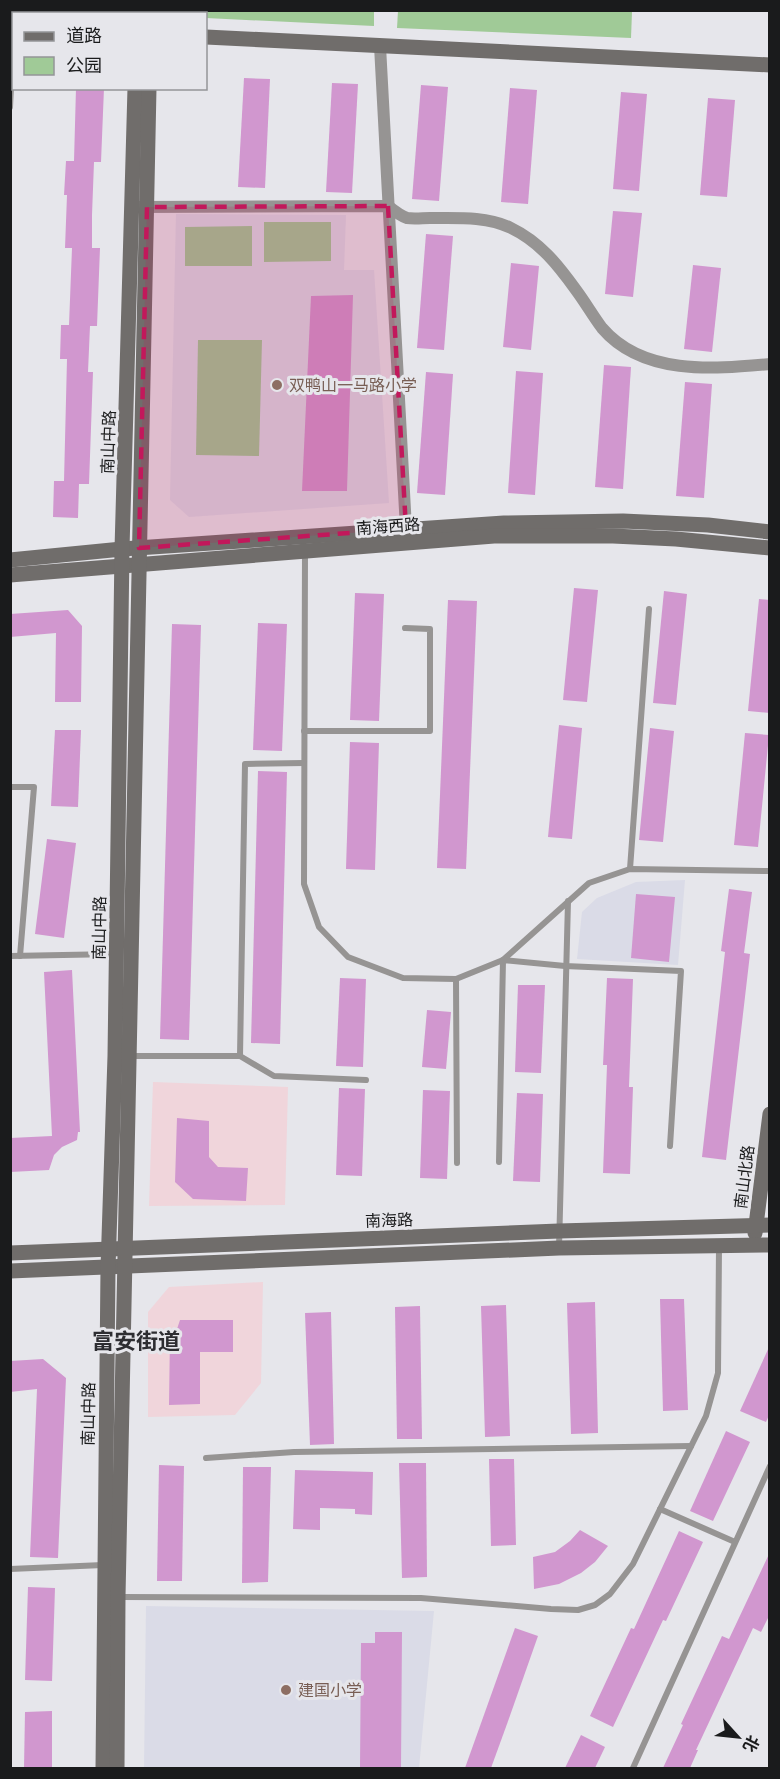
<svg xmlns="http://www.w3.org/2000/svg" width="780" height="1779" font-family="'Golos Text','Noto Sans SC',sans-serif">
  <style>
    .commercial { fill: #f0d5db }
    .built { fill: #dadbe7 }
    .green { fill: #a0ca97 }
    .building { fill: #d197cf }
    .lines { fill: none; stroke-linecap: round; stroke-linejoin: round }
    .lane { stroke: #969493; stroke-width: 6 }
    .street { stroke: #969493; stroke-width: 12 }
    .secondary { stroke: #706d6b; stroke-width: 15 }
    .marked { fill: #c2185b; fill-opacity: 0.2; stroke: #c2185b; stroke-width: 4.5; stroke-dasharray: 12 8; stroke-linejoin: round }
    .education-dot { fill: #8d6e63; stroke: #e6e6eb; stroke-width: 2 }
    .labels { text-anchor: middle; dominant-baseline: central; stroke-width: 6; stroke-linejoin: round; paint-order: stroke }
    .education-label { font-size: 16px; fill: #785e54; stroke: #e6e6eb; text-anchor: start }
    .street-label { font-size: 16px; fill: #1a1b1c; stroke: #e6e6eb }
    .district-label { font-size: 22px; font-weight: bold; fill: #2d2d31; stroke: #e6e6eb }
  </style>
  <rect width="100%" height="100%" fill="#e6e6eb"/>
  <g class="commercial">
    <polygon points="153,1082 288,1087 285,1205 149,1206"/>
    <polygon points="263,1282 261,1383 235,1415 148,1417 148,1312 169,1287"/>
  </g>
  <g class="built">
    <polygon points="176,214 346,215 344,270 374,270 389,503 189,517 170,500"/>
    <polygon points="685,880 678,965 577,959 582,912 597,898 636,882"/>
    <polygon points="146,1606 434,1611 419,1768 144,1768"/>
  </g>
  <g class="green">
    <polygon points="178,11 374,10 374,26 206,18 206,14 181,13"/>
    <polygon points="591,11 632,12 631,38 397,28 398,11"/>
    <polygon points="264,222 331,222 331,261 264,262"/>
    <polygon points="252,226 252,266 185,266 185,227"/>
    <polygon points="198,340 262,340 259,456 196,455"/>
  </g>
  <g class="building">
    <polygon points="244,78 270,79 265,188 238,187"/>
    <polygon points="332,83 358,84 352,193 326,192"/>
    <polygon points="421,85 448,87 439,201 412,199"/>
    <polygon points="76,88 104,88 101,162 94,162 92,215 92,248 100,248 97,326 90,326 88,372 93,372 89,484 79,484 78,518 53,517 54,481 64,481 67,359 60,359 61,325 69,325 72,248 65,248 67,195 64,195 66,161 74,161"/>
    <polygon points="510,88 537,90 528,204 501,202"/>
    <polygon points="621,92 647,94 639,191 613,189"/>
    <polygon points="708,98 735,100 727,197 700,195"/>
    <polygon points="613,211 642,213 633,297 605,294"/>
    <polygon points="426,234 453,236 444,350 417,348"/>
    <polygon points="511,263 539,266 531,350 503,347"/>
    <polygon points="693,265 721,268 712,352 684,349"/>
    <polygon points="353,295 347,491 302,491 311,296"/>
    <polygon points="604,365 631,367 623,489 595,487"/>
    <polygon points="516,371 543,373 535,495 508,493"/>
    <polygon points="426,372 453,374 445,495 417,493"/>
    <polygon points="685,382 712,384 704,498 676,496"/>
    <polygon points="574,588 598,590 587,702 563,700"/>
    <polygon points="664,591 687,594 676,705 653,703"/>
    <polygon points="355,593 384,594 379,721 350,720"/>
    <polygon points="759,599 770,600 770,713 748,711"/>
    <polygon points="448,600 477,601 466,869 437,868"/>
    <polygon points="68,610 82,626 81,702 55,702 56,633 10,637 10,614"/>
    <polygon points="258,623 287,624 282,751 253,750"/>
    <polygon points="172,624 201,625 189,1040 160,1039"/>
    <polygon points="559,725 582,728 572,839 548,837"/>
    <polygon points="650,728 674,731 663,842 639,840"/>
    <polygon points="55,730 81,730 78,807 51,806"/>
    <polygon points="745,733 769,735 758,847 734,845"/>
    <polygon points="350,742 379,743 375,870 346,869"/>
    <polygon points="258,771 287,772 280,1044 251,1043"/>
    <polygon points="47,839 76,843 64,938 35,934"/>
    <polygon points="729,889 752,892 744,953 750,954 726,1160 702,1157 725,952 721,951"/>
    <polygon points="636,894 675,897 669,962 631,958"/>
    <polygon points="72,970 80,1132 78,1132 77,1140 62,1147 54,1155 49,1170 10,1172 10,1138 52,1136 44,972"/>
    <polygon points="340,978 366,979 363,1067 336,1066"/>
    <polygon points="607,978 633,979 629,1087 633,1087 630,1174 603,1173 607,1065 603,1065"/>
    <polygon points="518,985 545,985 541,1073 515,1072"/>
    <polygon points="427,1010 451,1012 446,1069 422,1067"/>
    <polygon points="339,1088 365,1089 362,1176 336,1175"/>
    <polygon points="423,1090 450,1091 447,1179 420,1178"/>
    <polygon points="517,1093 543,1094 540,1182 513,1181"/>
    <polygon points="177,1118 209,1121 209,1157 218,1167 248,1168 246,1201 193,1199 175,1182"/>
    <polygon points="660,1299 684,1299 688,1410 663,1411"/>
    <polygon points="595,1302 598,1433 571,1434 567,1303"/>
    <polygon points="506,1305 510,1436 485,1437 481,1306"/>
    <polygon points="420,1306 422,1439 397,1439 395,1307"/>
    <polygon points="331,1312 334,1444 310,1445 305,1313"/>
    <polygon points="180,1320 233,1320 233,1352 200,1352 200,1404 169,1405 170,1334 177,1329"/>
    <polygon points="770,1345 770,1413 766,1422 740,1411"/>
    <polygon points="43,1359 66,1378 58,1558 30,1557 37,1389 10,1392 10,1361"/>
    <polygon points="726,1431 750,1442 713,1521 690,1511"/>
    <polygon points="489,1459 514,1459 516,1545 491,1546"/>
    <polygon points="399,1463 426,1463 427,1577 402,1578"/>
    <polygon points="159,1465 184,1466 182,1581 157,1581"/>
    <polygon points="243,1467 271,1467 268,1582 242,1583"/>
    <polygon points="295,1470 373,1472 372,1515 355,1514 355,1509 320,1508 320,1530 293,1529"/>
    <polygon points="580,1530 608,1546 595,1562 581,1573 559,1584 534,1589 533,1557 555,1552 570,1541"/>
    <polygon points="679,1531 703,1542 666,1621 663,1620 613,1727 590,1716 631,1628 634,1629"/>
    <polygon points="770,1552 770,1614 761,1632 753,1628 696,1750 698,1750 690,1768 663,1768 683,1725 681,1724 722,1636 729,1639"/>
    <polygon points="28,1587 55,1588 52,1681 25,1680"/>
    <polygon points="515,1628 538,1636 507,1724 491,1768 465,1768"/>
    <polygon points="375,1632 402,1632 401,1768 360,1768 361,1643 375,1643"/>
    <polygon points="52,1711 52,1768 24,1768 25,1712"/>
    <polygon points="581,1735 605,1747 595,1768 565,1768"/>
  </g>
  <g class="lines">
    <g class="lane">
      <polyline points="14,14 14,10"/>
      <polyline points="10,107 14,32"/>
      <polyline points="305,551 304,884 319,927 348,957 403,978 456,979 503,960 589,883 630,869 770,871"/>
      <polyline points="304,731 430,731 430,629 405,628"/>
      <polyline points="304,763 245,764 240,1056 274,1076 366,1080"/>
      <polyline points="10,787 34,787 20,956"/>
      <polyline points="630,869 649,609"/>
      <polyline points="10,956 116,954"/>
      <polyline points="456,979 457,1163"/>
      <polyline points="129,1056 240,1056"/>
      <polyline points="499,1162 503,960 565,966 681,971 670,1146"/>
      <polyline points="559,1248 568,901"/>
      <polyline points="206,1458 294,1452 691,1446"/>
      <polyline points="660,1509 735,1542"/>
      <polyline points="10,1569 103,1565"/>
      <polyline points="120,1597 421,1598 551,1609 578,1610 595,1605 610,1594 633,1564 706,1416 718,1373 719,1247"/>
      <polyline points="633,1768 770,1466"/>
    </g>
    <g class="street">
      <polyline points="380,46 406,529"/>
      <path d="M139 207 388 206C393 210 401 216 407 218 414 219 423 218 430 218 456 218 487 216 511 228 540 242 558 265 576 290 585 302 593 316 602 328 643 376 714 369 770 364"/>
    </g>
    <g class="secondary">
      <polyline points="136,14 136,10"/>
      <polyline points="150,14 150,10"/>
      <polyline points="206,37 770,65"/>
      <polyline points="10,560 122,549 504,523 623,521 708,525 770,532"/>
      <polyline points="10,575 494,536 613,536 676,539 770,548"/>
      <polyline points="755,1233 770,1114"/>
      <polyline points="10,1253 559,1231 770,1225"/>
      <polyline points="10,1271 559,1248 770,1245"/>
      <polyline points="103,1768 108,1268 115,1056 122,549 135,88"/>
      <polyline points="117,1768 118,1597 149,88"/>
    </g>
  </g>
  <path class="marked" d="M388 206 406 529 139 548 147 207Z"/>
  <g class="education-dot">
    <circle cx="277" cy="385" r="6"/>
    <circle cx="286" cy="1690" r="6"/>
  </g>
  <g class="labels">
    <g class="education-label">
      <text x="289" y="385">双鸭山一马路小学</text>
      <text x="298" y="1690">建国小学</text>
    </g>
    <g class="street-label">
      <text transform="translate(108 442) rotate(-88)">南山中路</text>
      <text transform="translate(388 526) rotate(-4)">南海西路</text>
      <text transform="translate(99 928) rotate(-89)">南山中路</text>
      <text transform="translate(744 1177) rotate(-83)">南山北路</text>
      <text transform="translate(389 1220) rotate(-2)">南海路</text>
      <text transform="translate(88 1414) rotate(-89)">南山中路</text>
    </g>
    <g class="district-label">
      <text x="136" y="1340">富安街道</text>
    </g>
  </g>
  <rect width="780" height="1779" fill="none" stroke="#1a1b1c" stroke-width="24"/>
  <rect x="12" y="12" width="195" height="78" fill="#e6e6eb" stroke="#949598" stroke-width="1.5"/>
  <rect x="24" y="32" width="30" height="9" fill="#706d6b" stroke="#949598" stroke-width="1.5"/>
  <text x="66" y="42" font-size="18" fill="#1a1b1c">道路</text>
  <rect x="24" y="57" width="30" height="18" fill="#a0ca97" stroke="#949598" stroke-width="1.5"/>
  <text x="66" y="72" font-size="18" fill="#1a1b1c">公园</text>
  <g transform="translate(738 1737) rotate(117)" stroke="#e6e6eb" stroke-width="4.5" paint-order="stroke">
  <path d="M0-4.5L10 22L0 15L-10 22Z" fill="#1a1b1c"/>
  <text y="-9" font-size="16" font-weight="bold" text-anchor="middle" fill="#1a1b1c">北</text>
  </g>
</svg>
